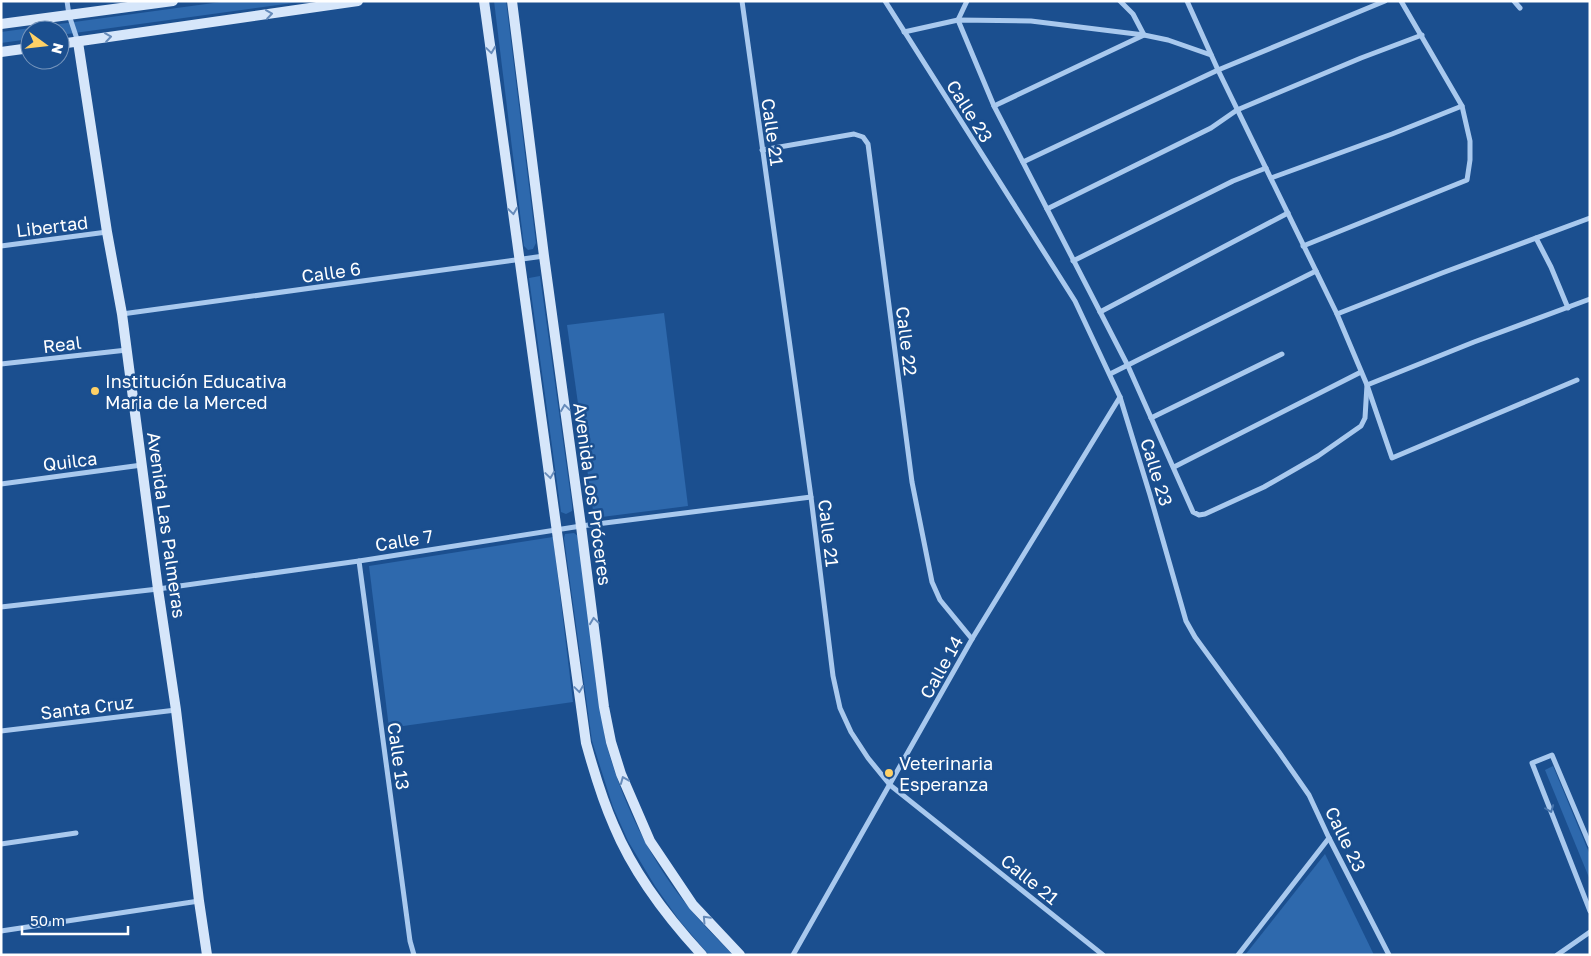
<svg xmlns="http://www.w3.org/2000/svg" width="1591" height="956" font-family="'Golos Text',sans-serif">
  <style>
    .green { fill: #2e69ad }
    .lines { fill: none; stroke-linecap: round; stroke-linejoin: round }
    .street { stroke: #a9c9ee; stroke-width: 5 }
    .secondary { stroke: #d6e6fa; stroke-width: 10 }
    .oneway { stroke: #668bba }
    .oneway2 { stroke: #4674ac }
    .poi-dot { fill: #ffd166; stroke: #1b4f8f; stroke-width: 2 }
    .labels { text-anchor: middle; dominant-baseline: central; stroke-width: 5; stroke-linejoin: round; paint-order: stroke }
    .street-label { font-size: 18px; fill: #fff; stroke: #1b4f8f }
    .poi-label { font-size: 18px; fill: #fff; stroke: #1b4f8f; text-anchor: start }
  </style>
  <rect width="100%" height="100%" fill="#1b4f8f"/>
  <g class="green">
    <polygon points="228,1 307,1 60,35 60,30 30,30 30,39 1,43 1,32"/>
    <polygon points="494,1 506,1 536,243 533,249 528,250 524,246"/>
    <polygon points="540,276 572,505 572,511 566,514 561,512 529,278"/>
    <polygon points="664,313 688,506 594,518 567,325"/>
    <path d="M574 533 578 536 605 739C621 800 650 861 691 910 704 926 719 940 733 955H709L679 920 655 886 628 841 613 807 592 741 564 538 565 534Z"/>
    <polygon points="553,537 573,702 389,728 369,566"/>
    <polygon points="1553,766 1590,855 1590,880 1545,770"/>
    <polygon points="1325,854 1374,955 1245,955"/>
  </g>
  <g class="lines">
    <g class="street">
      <polyline points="67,1 69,15 78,42"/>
      <polyline points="742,1 811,497 833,676 840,708 851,732 868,758 890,785 1103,955"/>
      <polyline points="885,1 1075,301 1120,397 1150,495 1186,621 1195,637 1279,752 1309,795 1329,838 1389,955"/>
      <polyline points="967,1 958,20 994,106 1128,366 1193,512 1199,515 1205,514 1264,487 1318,456 1361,426 1365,418 1367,385 1474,342 1590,299"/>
      <polyline points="1187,1 1218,70 1337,314 1367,385 1392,458 1577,380"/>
      <polyline points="1514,1 1520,8"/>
      <polyline points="904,32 958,20 1031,21 1144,35 1168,40 1211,55"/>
      <polyline points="994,106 1144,35 1133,14 1120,1"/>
      <polyline points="762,150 854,134 863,137 868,144 912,482 932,582 940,600 972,639"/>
      <polyline points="1023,162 1218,70 1385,1"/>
      <polyline points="1271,178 1392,134 1462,106"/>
      <polyline points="1047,209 1211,128 1237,110 1361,58 1422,35"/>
      <polyline points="1536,238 1551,267 1568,308"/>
      <polyline points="1,246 107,232"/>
      <polyline points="1303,246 1467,180 1470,160 1470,141 1462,106 1401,1"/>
      <polyline points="1073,261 1233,181 1266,168"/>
      <polyline points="1100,312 1288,213"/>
      <polyline points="122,314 544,256"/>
      <polyline points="1337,314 1442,273 1590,218"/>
      <polyline points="1,364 127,350"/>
      <polyline points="1110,374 1316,271"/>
      <polyline points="1151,418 1282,354"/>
      <polyline points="1174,467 1361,372"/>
      <polyline points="1,484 142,465"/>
      <polyline points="359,561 410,941 414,955"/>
      <polyline points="1,607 158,589 359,561 581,526 811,497"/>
      <polyline points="1,731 176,710"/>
      <polyline points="1,844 76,833"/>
      <polyline points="1590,845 1552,755 1532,763 1590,911"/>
      <polyline points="1,931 199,901"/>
      <polyline points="793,955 972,639 1120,397"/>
      <polyline points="1238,955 1329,838"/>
      <polyline points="1557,955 1590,932"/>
    </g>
    <g class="secondary">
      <path d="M484 1 586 743C594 772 602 799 614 826 634 874 667 917 702 955"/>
      <polyline points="512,1 544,256 581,526 604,707 611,742 621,774 650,841 693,905 740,955"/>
      <polyline points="1,24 173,1"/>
      <polyline points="78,42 107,232 122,314 158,589 176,710 199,901 207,955"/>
      <polyline points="60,44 358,1"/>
      <polyline points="1,52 30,48"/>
    </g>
  </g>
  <defs><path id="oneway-chevron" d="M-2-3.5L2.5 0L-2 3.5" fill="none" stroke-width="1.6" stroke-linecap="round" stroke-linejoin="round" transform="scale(1.25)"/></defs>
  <g class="oneway">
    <use href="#oneway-chevron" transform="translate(269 14) rotate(-8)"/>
    <use href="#oneway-chevron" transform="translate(108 37) rotate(-8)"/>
    <use href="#oneway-chevron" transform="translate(491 50) rotate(82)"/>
    <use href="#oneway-chevron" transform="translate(513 211) rotate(82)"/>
    <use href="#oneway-chevron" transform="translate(565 408) rotate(-98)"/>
    <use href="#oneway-chevron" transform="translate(550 475) rotate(82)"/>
    <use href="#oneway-chevron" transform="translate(594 621) rotate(-98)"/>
    <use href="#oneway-chevron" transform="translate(579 689) rotate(82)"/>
    <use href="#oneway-chevron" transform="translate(624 780) rotate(-112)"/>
    <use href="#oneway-chevron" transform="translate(706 919) rotate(-133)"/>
  </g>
  <use class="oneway2" href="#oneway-chevron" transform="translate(1550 809) rotate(69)"/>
  <g class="poi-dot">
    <circle cx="95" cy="391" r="5"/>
    <circle cx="889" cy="773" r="5"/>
  </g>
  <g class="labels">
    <g class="street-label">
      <text transform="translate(970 111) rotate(58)">Calle 23</text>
      <text transform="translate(773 132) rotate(82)">Calle 21</text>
      <text transform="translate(52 226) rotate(-7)">Libertad</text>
      <text transform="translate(331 272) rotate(-8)">Calle 6</text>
      <text transform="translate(907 341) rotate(83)">Calle 22</text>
      <text transform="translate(62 344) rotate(-7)">Real</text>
      <text transform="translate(70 461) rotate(-7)">Quilca</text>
      <text transform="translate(1157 472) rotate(73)">Calle 23</text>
      <text transform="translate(593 494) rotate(82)">Avenida Los Próceres</text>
      <text transform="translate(167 525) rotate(82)">Avenida Las Palmeras</text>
      <text transform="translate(829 533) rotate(83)">Calle 21</text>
      <text transform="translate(404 540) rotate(-9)">Calle 7</text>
      <text transform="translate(941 667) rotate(-61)">Calle 14</text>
      <text transform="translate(87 707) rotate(-7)">Santa Cruz</text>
      <text transform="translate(399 756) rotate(82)">Calle 13</text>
      <text transform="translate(1346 839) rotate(64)">Calle 23</text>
      <text transform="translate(1030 879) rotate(39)">Calle 21</text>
    </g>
    <g class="poi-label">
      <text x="105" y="381">Institución Educativa<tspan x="105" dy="21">Maria de la Merced</tspan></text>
      <text x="899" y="763">Veterinaria<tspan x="899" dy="21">Esperanza</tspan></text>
    </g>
  </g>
  <rect width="1591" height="956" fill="none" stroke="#ffffff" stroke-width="5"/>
  <g transform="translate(45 45) rotate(105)"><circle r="24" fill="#1b4f8f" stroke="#7695bc"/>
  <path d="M0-4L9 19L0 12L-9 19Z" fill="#ffd166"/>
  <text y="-8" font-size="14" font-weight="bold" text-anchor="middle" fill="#ffffff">N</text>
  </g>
  <path d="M22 926v8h106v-8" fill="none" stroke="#ffffff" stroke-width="2.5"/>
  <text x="30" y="926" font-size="15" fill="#ffffff" stroke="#1b4f8f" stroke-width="4" paint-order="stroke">50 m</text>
</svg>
